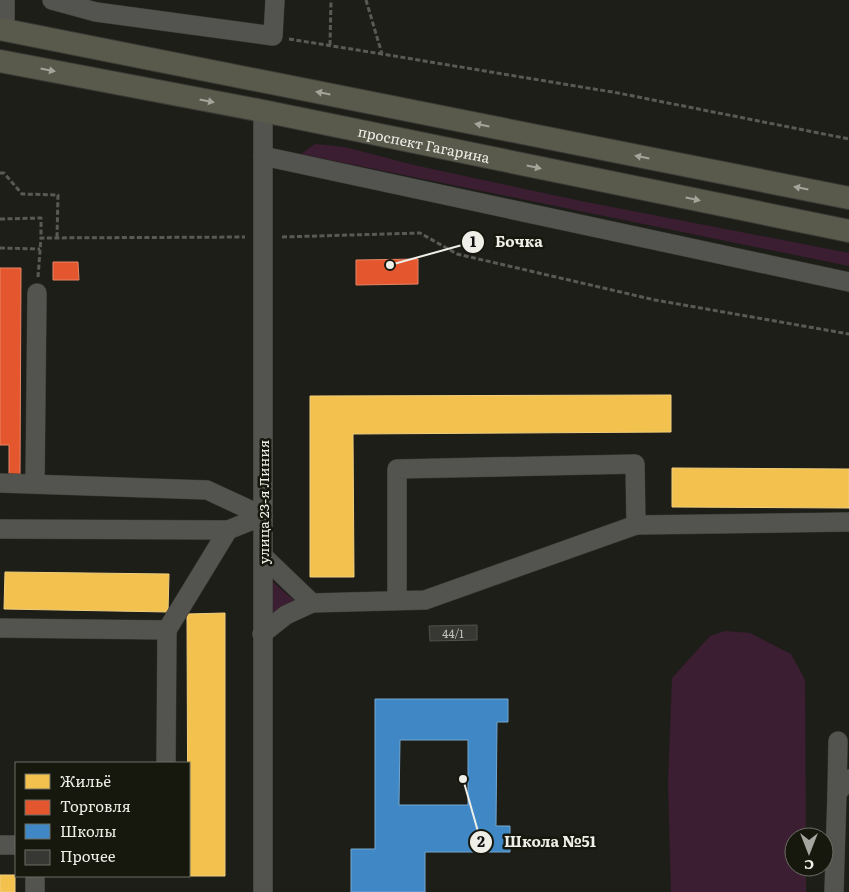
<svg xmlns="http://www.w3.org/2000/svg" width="849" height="892" font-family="Literata,serif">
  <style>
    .green { fill: #3b1e31 }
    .homes { fill: #f2c14e; stroke: #f1cf7c }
    .shops { fill: #e4572e; stroke: #e78566 }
    .schools { fill: #3f88c5; stroke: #74a7d0; fill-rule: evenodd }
    .building { fill: #373734; stroke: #51514c }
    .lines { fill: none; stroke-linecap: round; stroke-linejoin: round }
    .minor-casing { stroke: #3a3a35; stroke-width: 20 }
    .major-casing { stroke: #3a3a35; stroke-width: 24 }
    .path { stroke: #595955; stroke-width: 3; stroke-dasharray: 5 2.5; stroke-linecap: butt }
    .minor { stroke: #53544f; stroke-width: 19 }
    .major { stroke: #595a4c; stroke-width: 22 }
    .oneway { fill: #a4a49a }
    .labels { text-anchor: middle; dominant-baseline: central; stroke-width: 5; stroke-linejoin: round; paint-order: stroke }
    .number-label { font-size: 11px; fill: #c1c1bb }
    .street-label { font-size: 14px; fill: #efefe8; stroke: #17180d }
    .leader { fill: none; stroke: #efefe8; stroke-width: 2 }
    .callout-dot { fill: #efefe8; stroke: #17180d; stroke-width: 2 }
    .mark-label { font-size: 15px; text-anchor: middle; font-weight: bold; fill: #111 }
    .callout-label { font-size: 15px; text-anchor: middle; font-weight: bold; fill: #efefe8; stroke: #17180d; stroke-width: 5; stroke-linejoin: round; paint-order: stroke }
  </style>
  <rect width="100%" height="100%" fill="#1e1e19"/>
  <g class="green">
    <polygon points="315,144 345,147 414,165 581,201 849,253 849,266 301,154"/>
    <polygon points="273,582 296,602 272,615"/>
    <polygon points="725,631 750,633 791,654 805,680 806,837 794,837 794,867 806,867 806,892 671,892 668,783 672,678 710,636"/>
  </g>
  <g class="homes">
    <polygon points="671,395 671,432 353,434 354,577 310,577 310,396"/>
    <polygon points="672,468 849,469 849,508 672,507"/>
    <polygon points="5,572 169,574 168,612 4,609"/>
    <polygon points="225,613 225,876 188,876 187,614"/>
    <rect x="0" y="875" width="15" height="17"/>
  </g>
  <g class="shops">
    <polygon points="418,259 418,284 356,285 356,260"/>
    <polygon points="53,262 78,262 79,280 53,280"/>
    <polygon points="0,268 21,268 20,476 9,476 9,445 0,445"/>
  </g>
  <path class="schools" d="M375 699H508V722H497L496 826H510V852H425V892H351V849H375ZM400 740H468V805H399Z"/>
  <polygon class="building" points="477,625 477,640 430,641 429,626"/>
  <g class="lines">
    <g class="minor-casing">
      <g id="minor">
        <polyline points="52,0 96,12 273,36 275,0"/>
        <polyline points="5,30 5,0"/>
        <polyline points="263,111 263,892"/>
        <polyline points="263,156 849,282"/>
        <polyline points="0,483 207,490 263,516"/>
        <polyline points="35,483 37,293"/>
        <polyline points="636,525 849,522"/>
        <polyline points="0,529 228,530 263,516"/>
        <polyline points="263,556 312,603 425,600 636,525 635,464 397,469 397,599"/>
        <polyline points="0,628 167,630 228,530"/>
        <polyline points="262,634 286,615 312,603"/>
        <polyline points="166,763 167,630"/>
        <polyline points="837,793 838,741"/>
        <polyline points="0,845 16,845"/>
        <polyline points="35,892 35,876"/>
        <polyline points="834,892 837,793 849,779"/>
      </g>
    </g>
    <g class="major-casing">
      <g id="major">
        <polyline points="0,29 849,198"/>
        <path id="s1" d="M0 61 263 111 849 231"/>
      </g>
    </g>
    <g class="path">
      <polyline points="366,0 382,54 618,93 849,139"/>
      <polyline points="289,39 382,54"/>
      <polyline points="330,45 331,0"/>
      <polyline points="0,173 4,173 22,194 58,195 57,238"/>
      <polyline points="0,219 41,218 41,238"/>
      <polyline points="282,237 420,233 457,254 655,300 849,334"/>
      <polyline points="0,248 40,249"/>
      <polyline points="38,277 41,238 245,237"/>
    </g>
    <use href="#minor" class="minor"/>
    <use href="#major" class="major"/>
  </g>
  <defs><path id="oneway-solid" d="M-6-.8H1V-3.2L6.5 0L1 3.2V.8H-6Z" transform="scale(1.25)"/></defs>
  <g class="oneway">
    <use href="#oneway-solid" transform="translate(48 70) rotate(11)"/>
    <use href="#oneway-solid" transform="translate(323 93) rotate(-169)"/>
    <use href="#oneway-solid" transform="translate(207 101) rotate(11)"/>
    <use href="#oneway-solid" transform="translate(482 125) rotate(-169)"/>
    <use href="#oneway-solid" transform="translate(642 157) rotate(-169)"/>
    <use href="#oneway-solid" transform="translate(534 167) rotate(12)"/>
    <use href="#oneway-solid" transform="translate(801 188) rotate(-169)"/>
    <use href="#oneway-solid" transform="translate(693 199) rotate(12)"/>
  </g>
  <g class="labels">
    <g class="number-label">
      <text x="453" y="633">44/1</text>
    </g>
    <g class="street-label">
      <text stroke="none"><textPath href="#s1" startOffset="432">проспект Гагарина</textPath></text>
      <text transform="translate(263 502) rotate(-90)">улица 23-я Линия</text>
    </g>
  </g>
  <path class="leader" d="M390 265L473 242M463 779L481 842"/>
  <g class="callout-dot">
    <circle cx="390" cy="265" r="5"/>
    <circle cx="463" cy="779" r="5"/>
    <circle cx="473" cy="242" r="12"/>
    <circle cx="481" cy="842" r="12"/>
  </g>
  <g class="mark-label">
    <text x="473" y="247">1</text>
    <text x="481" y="847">2</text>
  </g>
  <g class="callout-label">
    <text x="519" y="247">Бочка</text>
    <text x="550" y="847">Школа №51</text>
  </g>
  <rect x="15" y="762" width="175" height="115" fill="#17180d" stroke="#6d6e65"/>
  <rect x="25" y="774" width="25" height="15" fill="#f2c14e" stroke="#6d6e65"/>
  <text x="60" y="787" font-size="15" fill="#efefe8">Жильё</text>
  <rect x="25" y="800" width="25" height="15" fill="#e4572e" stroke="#6d6e65"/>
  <text x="60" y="812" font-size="15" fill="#efefe8">Торговля</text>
  <rect x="25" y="824" width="25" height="15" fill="#3f88c5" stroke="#6d6e65"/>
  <text x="60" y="837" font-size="15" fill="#efefe8">Школы</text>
  <rect x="25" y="850" width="25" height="15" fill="#373734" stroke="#6d6e65"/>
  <text x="60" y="862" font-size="15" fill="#efefe8">Прочее</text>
  <g transform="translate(809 852) rotate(180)"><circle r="24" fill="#17180d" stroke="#6d6e65"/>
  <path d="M0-4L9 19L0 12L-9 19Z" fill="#a6a6a0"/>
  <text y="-8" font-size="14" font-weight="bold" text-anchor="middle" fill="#efefe8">С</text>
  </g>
</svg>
